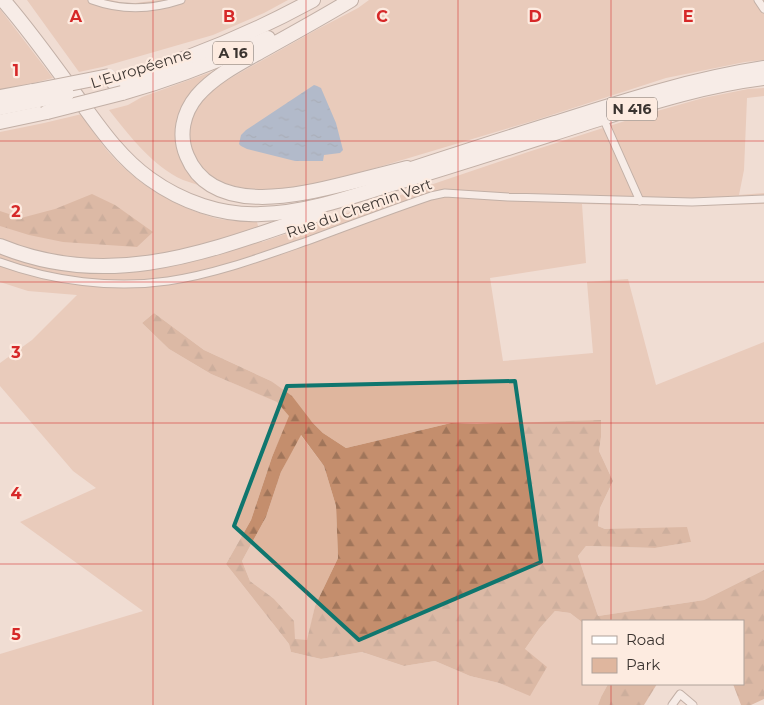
<svg xmlns="http://www.w3.org/2000/svg" width="764" height="705" font-family="Montserrat,sans-serif">
  <style>
    .green { fill: #dfb69e }
    .forest { fill: url(#forest-firs); fill-rule: evenodd }
    .water { fill: url(#water-ripples) }
    .lines { fill: none; stroke-linecap: round; stroke-linejoin: round }
    .street-casing { stroke: #8a7a70; stroke-width: 9 }
    .highway-casing { stroke: #8a7a70; stroke-width: 16 }
    .street { stroke: #fff; stroke-width: 7 }
    .highway { stroke: #fff; stroke-width: 14 }
    .highway-bridge-casing { stroke: #8a7a70; stroke-width: 16; stroke-linecap: butt }
    .highway-bridge { stroke: #fff; stroke-width: 14 }
    .marked { fill: none; stroke: #0f766e; stroke-width: 4; stroke-linejoin: round }
    .grid { fill: none; stroke: #d62828; stroke-width: 1; stroke-opacity: 0.55 }
    .labels { text-anchor: middle; dominant-baseline: central; stroke-width: 4.5; stroke-linejoin: round; paint-order: stroke }
    .shield { fill: #fdebe0; stroke: #756b65; stroke-width: 1 }
    .shield-label { font-size: 14px; font-weight: bold; fill: #3b3430 }
    .street-label { font-size: 15px; fill: #3b3430; stroke: #fdebe0 }
    .grid-label { font-size: 16px; text-anchor: middle; font-weight: bold; fill: #d62828; stroke: #fdebe0; stroke-width: 4.5; stroke-linejoin: round; paint-order: stroke }
  </style>
  <defs>
    <pattern id="forest-firs" width="22" height="20" patternUnits="userSpaceOnUse" patternTransform="scale(1.25)"><rect width="22" height="20" fill="#c48e6d"/><path d="M5 1l3.5 6h-7zM16 11l3.5 6h-7z" fill="#a0755a"/></pattern>
    <pattern id="water-ripples" width="26" height="14" patternUnits="userSpaceOnUse" patternTransform="scale(1.25)"><rect width="26" height="14" fill="#6791be"/><path d="M2 4q2-2 4 0t4 0M15 11q2-2 4 0t4 0" fill="none" stroke="#56779b"/></pattern>
  </defs>
  <rect width="100%" height="100%" fill="#f0ddd3"/>
  <g class="green">
    <polygon points="27,0 111,0 128,4 159,0 288,0 264,13 213,35 102,67 79,72"/>
    <path d="M369 0H764V60L745 62 666 78 536 120 372 169 313 185 273 190 242 188 223 183 213 177 198 185C193 183 188 182 183 180 152 166 130 136 109 110L128 105 142 97 214 71 222 83 316 30 358 8Z"/>
    <polygon points="0,9 53,78 18,87 0,90"/>
    <path d="M764 88V96L747 98 744 170 739 195 764 193V204L672 206 582 204 586 263 490 278 503 361 593 353 587 282 628 279 656 385 764 342V570L704 600 598 616 578 556 586 546 655 548 691 542 605 529 598 526 600 508 613 481 599 451 601 437 477 424 451 423 346 448 323 433 271 381 204 350 154 313 142 323 169 349 211 374 278 402 290 416 272 457 251 520 226 564 289 644 291 652 321 659 362 652 404 666 435 661 470 676 499 683 530 695 525 649 539 629 555 611 570 613 583 623V684H608L601 697 598 705H0V654L143 611 20 522 96 488 73 471 0 386V363L32 340 77 295 28 291 0 282V132L44 123 82 114C92 131 105 150 119 163 145 189 180 208 215 218 228 221 244 221 257 222L262 242 528 152 650 113 703 98 748 89Z"/>
    <polygon points="300,434 324,466 336,506 338,558 315,606 308,640 295,640 273,598 250,581 242,561 266,517 281,472"/>
  </g>
  <g class="forest">
    <polygon points="92,194 115,205 153,232 137,247 63,242 29,235 0,226 0,211 21,218 55,209"/>
    <path d="M154 313 204 350 271 381 292 396 312 422 323 433 346 448 451 423 477 424 601 420V437L599 451 613 481 600 508 598 526 605 529 687 527 691 542 655 548 586 546 578 556 598 616 704 600 764 570V699L751 705H741L733 684H743V621H583V623L570 613 555 611 539 629 525 649 547 667 530 696 499 683 470 676 435 661 404 666 362 652 321 659 291 652 289 644 226 564 251 520 272 457 289 416 277 402 211 374 169 349 142 323ZM301 435 324 466 336 506 338 558 315 606 307 640 295 639 294 621 273 598 250 581 242 561 266 517 281 472Z"/>
    <polygon points="608,684 657,684 644,705 598,705 601,697"/>
  </g>
  <polygon class="water" points="314,85 317,86 321,88 336,123 343,150 340,153 324,155 323,161 295,161 247,149 241,146 239,144 241,135 246,130"/>
  <g class="lines">
    <g class="street-casing">
      <g id="street">
        <path d="M92 0C122 11 151 10 181 0"/>
        <polyline points="758,0 764,9"/>
        <polyline points="603,118 640,201"/>
        <path d="M0 262C52 281 113 289 168 281 216 274 264 256 310 240 350 225 390 210 431 196L445 193 508 197 692 202 764 199"/>
        <polyline points="672,705 680,694 693,705"/>
      </g>
    </g>
    <g class="highway-casing">
      <g id="highway">
        <path d="M3 0C30 31 54 65 78 98 99 127 120 158 150 179 182 202 222 216 261 214 309 213 356 195 402 181 469 161 536 139 602 118 656 101 708 85 764 78"/>
        <path d="M351 0C323 17 294 33 265 49 242 62 215 75 197 96 183 113 178 135 187 156 212 217 300 195 348 183 367 178 387 173 407 168"/>
        <path d="M113 82C183 62 249 35 313 0"/>
        <path d="M122 93C172 79 221 60 268 38"/>
        <polyline points="0,97 33,91"/>
        <polyline points="0,108 39,100"/>
        <polyline points="0,122 47,112"/>
        <path d="M399 173C451 156 503 139 555 123 624 101 692 79 764 68"/>
        <path d="M0 246C112 292 212 250 318 214"/>
      </g>
    </g>
    <use href="#street" class="street"/>
    <use href="#highway" class="highway"/>
    <g class="highway-bridge-casing">
      <g id="highway-bridge">
        <polyline points="33,91 109,76"/>
        <polyline points="39,100 67,94"/>
        <polyline points="47,112 122,93"/>
      </g>
    </g>
    <use href="#highway-bridge" class="highway-bridge"/>
  </g>
  <path d="M0 0H764V705H0ZM515 381 541 562 359 640 234 526 287 386Z" fill="#f0ddd3" fill-opacity=".55" fill-rule="evenodd"/>
  <path class="marked" d="M515 381 541 562 359 640 234 526 287 386Z"/>
  <path class="grid" d="M153 0V705M306 0V705M458 0V705M611 0V621M0 141H764M0 282H764M0 423H764M0 564H764M611 684V705"/>
  <g class="labels">
    <g class="shield">
      <rect x="213" y="41.5" width="40" height="23" rx="4"/>
      <rect x="607" y="97.5" width="50" height="23" rx="4"/>
    </g>
    <g class="shield-label">
      <text x="233" y="53">A 16</text>
      <text x="632" y="109">N 416</text>
    </g>
    <g class="street-label">
      <text transform="translate(141 68) rotate(-17)">L'Européenne</text>
      <text transform="translate(359 208) rotate(-19)">Rue du Chemin Vert</text>
    </g>
  </g>
  <g class="grid-label">
    <text x="76" y="22">A</text>
    <text x="229" y="22">B</text>
    <text x="382" y="22">C</text>
    <text x="535" y="22">D</text>
    <text x="688" y="22">E</text>
    <text x="16" y="76">1</text>
    <text x="16" y="217">2</text>
    <text x="16" y="358">3</text>
    <text x="16" y="499">4</text>
    <text x="16" y="640">5</text>
  </g>
  <rect x="582" y="620" width="162" height="65" fill="#fdebe0" stroke="#afa29a"/>
  <rect x="592" y="636" width="25" height="8" fill="#ffffff" stroke="#afa29a"/>
  <text x="626" y="645" font-size="15" fill="#3b3430">Road</text>
  <rect x="592" y="658" width="25" height="15" fill="#dfb69e" stroke="#afa29a"/>
  <text x="626" y="670" font-size="15" fill="#3b3430">Park</text>
</svg>
